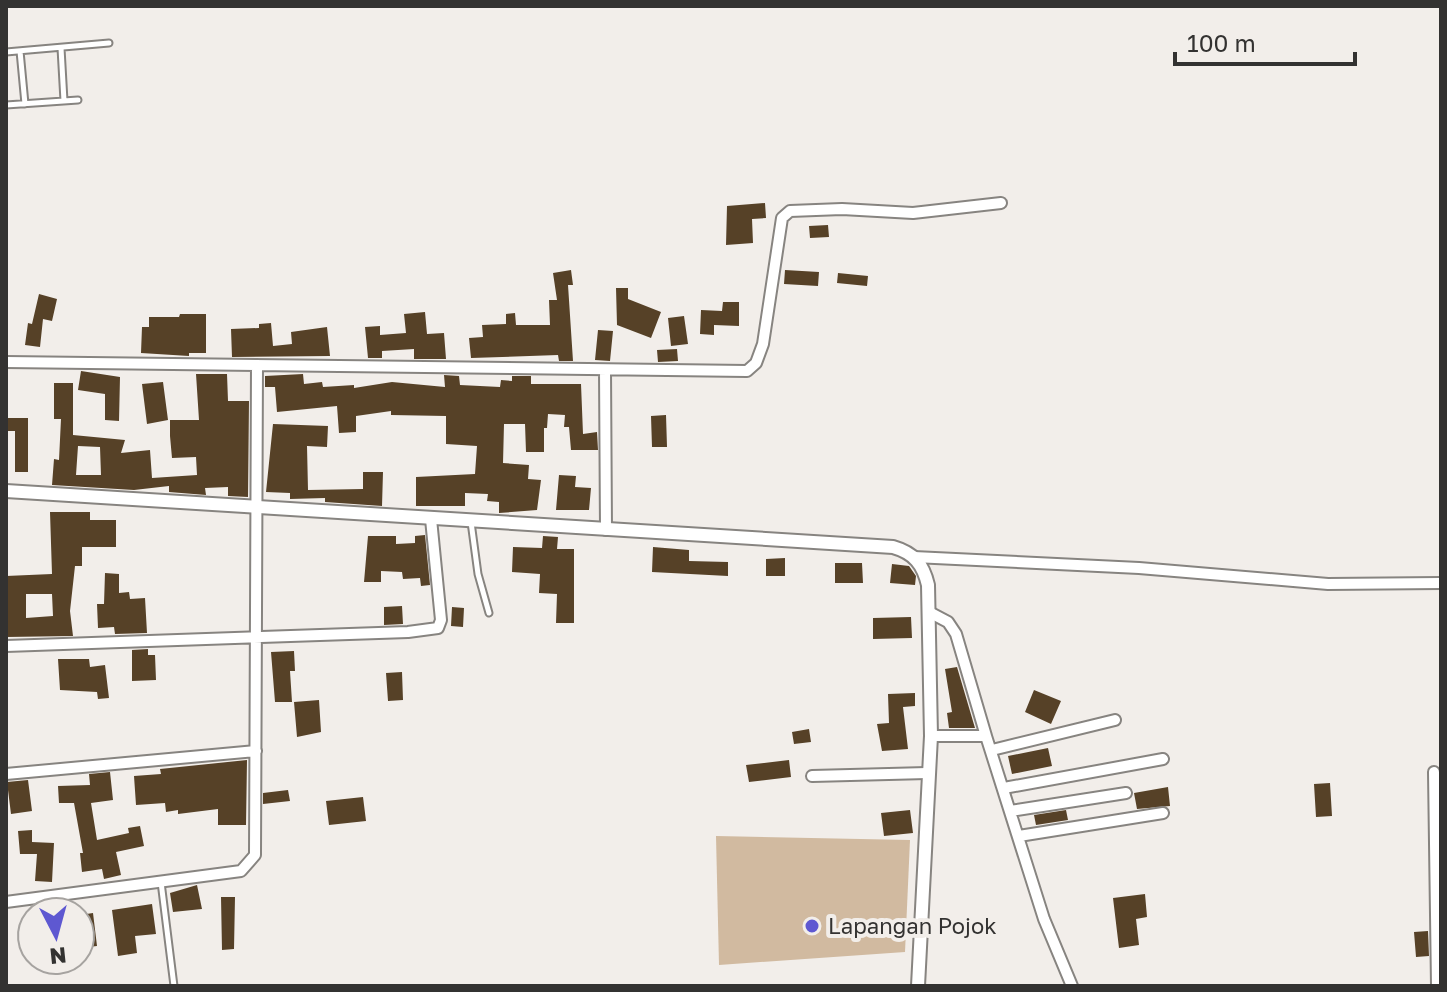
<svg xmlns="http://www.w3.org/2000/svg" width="1447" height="992" viewBox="0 0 1447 992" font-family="'Golos Text',sans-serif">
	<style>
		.grass { fill: #d1baa0 }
		.building { fill: #564127; fill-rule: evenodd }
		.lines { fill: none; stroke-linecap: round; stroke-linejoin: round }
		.service-casing { stroke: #878480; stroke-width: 9 }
		.minor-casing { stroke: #878480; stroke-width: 14 }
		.tertiary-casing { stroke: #878480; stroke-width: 16 }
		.service { stroke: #fff; stroke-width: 5 }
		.minor { stroke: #fff; stroke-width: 10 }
		.tertiary { stroke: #fff; stroke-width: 12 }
		.poi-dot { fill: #5e58d1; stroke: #f2eeea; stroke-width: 3 }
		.labels { text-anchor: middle; stroke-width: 8; stroke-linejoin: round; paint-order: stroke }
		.poi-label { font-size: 22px; fill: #333231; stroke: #f2eeea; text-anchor: start }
	</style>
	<rect width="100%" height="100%" fill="#f2eeea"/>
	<path class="grass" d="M716,836L910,840L905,952L719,965Z"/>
	<path class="building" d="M765,203L766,218L752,219L753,243L726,245L727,206Z
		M828,225L829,237L810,238L809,226Z
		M571,270L573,285H568L573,361H559L558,355L471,358L469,338L483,337L482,325L506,324V314L515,313L516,325H550L549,300H557L553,273Z
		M785,270L819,272L818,286L784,284Z
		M838,273L868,276L867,286L837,283Z
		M616,288H628V299L661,312L651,338L617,325Z
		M39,294L57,299L52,321L43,319L40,347L25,345L28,323L32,324Z
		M723,302H739V326L714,325V335L700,334L701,310L722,311Z
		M425,312L427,334L444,333L446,359H414V349L382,351V358H368L365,327L380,326V335L406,333L404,314Z
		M180,314H206V353H189V356L141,353L142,327H149V317H179Z
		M684,316L688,344L671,346L668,318Z
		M271,323L273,346L292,344L291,332L327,327L330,356L232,357L231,329L259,328V324Z
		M598,330L613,331L610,361L595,360Z
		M677,349L678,361L658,362L657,350Z
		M81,371L120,377L119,421L105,420V394L78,390Z
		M196,374H227L228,401H249L248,497L228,496V487L205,488L206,495L169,492V486L134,490L52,485L54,459L59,460L61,419H54V383H73V435L125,440L121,453L150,450L152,478L197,475L196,457L172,458L170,436V420H199ZM78,446L100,447L101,475H76Z
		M303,374L304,384L322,382L323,387L354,385V388L392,382L445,387L444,375L459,376L460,385L500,387L501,380L512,381V376H531V384H581L583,434L597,432L598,450H571L569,427H564L565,415L548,414L547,428H544V452H526L525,424H504L503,463L529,465L528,479L541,480L537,510L499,513V502L487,501L488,494L465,493V506H416V477L475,474L477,446L446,444V416L391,415V411L356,416V432L339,433L337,406L277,412L275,387H265V376Z
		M163,382L168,420L147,424L142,384Z
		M666,415L667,447H652L651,416Z
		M8,418H28V472H15V431H8Z
		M273,424L328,426L327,447L307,446L308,490L363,489V472H383L382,506L325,502V498L290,499V493L266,492Z
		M559,475L576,476L575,487L591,488L589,510H556Z
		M50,512H90V520H116V547H82V566H75L70,611L73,636L6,637V576L52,574ZM26,594H52L53,616L26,618Z
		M425,535L430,585L421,586L420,578L403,579L402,572L381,571V582H364L368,536H396V544L415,543V536Z
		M543,536L558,537L557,549H574V623H556L557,594L539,593L540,574L512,572L513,547L542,548Z
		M653,547L689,550V561L728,562V576L652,572Z
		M785,558V576H766V559Z
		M835,563H862L863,583H835Z
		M892,564L909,566L916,576L915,585L890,583Z
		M105,573L119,574V593L129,592L130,599L145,598L147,633L115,634L114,627L98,628L97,604H104Z
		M402,606L403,624L384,625V607Z
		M452,607L464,608L463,627L451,626Z
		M911,617L912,638L873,639V618Z
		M148,649V655H155L156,680L132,681V650Z
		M294,651L295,671H290L292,702H275L271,652Z
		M58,659H89L90,667L105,665L109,698L98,699L97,692L60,690Z
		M957,667L975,728H949L947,713L952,712L945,669Z
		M402,672L403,700L388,701L386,673Z
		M1034,690L1061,701L1051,724L1025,712Z
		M915,693V706L903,707L908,749L882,751L877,724L889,723L888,694Z
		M319,700L321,732L297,737L294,702Z
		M809,729L811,742L794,744L792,732Z
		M1048,748L1052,766L1012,774L1008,756Z
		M247,760L246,825H218V809L178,814V810L166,812L165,803L136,805L134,776L161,774L160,769Z
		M789,760L791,777L749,782L746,765Z
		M110,772L113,800L91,803L97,840L129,833L128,828L140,826L144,846L116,852L121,875L104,879L102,869L82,872L80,853H83L74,803H59L58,786L90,785L89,774Z
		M28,780L32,811L11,814L7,782Z
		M1330,783L1332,816L1316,817L1314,784Z
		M1168,787L1170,806L1137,809L1134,793Z
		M288,790L290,801L263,804V793Z
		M363,797L366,821L329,825L326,801Z
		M910,810L913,833L884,836L881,813Z
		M1066,810L1068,820L1036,825L1034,815Z
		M32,830V842L54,843L52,882L35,881L37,854H20L18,831Z
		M197,885L202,909L173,912L170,893Z
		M1145,894L1147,917L1136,919L1139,945L1119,948L1113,898Z
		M221,897H235L234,949L222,950Z
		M152,904L156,934L135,936L137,953L118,956L112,910Z
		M93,913L97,946L80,948V915Z
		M1428,931L1429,956L1416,957L1414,932Z"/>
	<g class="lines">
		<defs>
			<path id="service" d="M61,48L64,101
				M20,51L25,104
				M6,52L109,43
				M6,105L78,100
				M471,522L478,574L489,613
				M161,882L174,986"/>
			<path id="minor" d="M6,362L747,371L756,363L763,344L782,218L790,211L842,209L913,213L1001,203
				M605,370L606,530
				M914,557L1139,568L1328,584L1441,583
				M929,612L948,622L956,634L986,736
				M6,646L408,632L438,628L441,620L431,519
				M931,736H986L1044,919L1072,986
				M992,750L1115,720
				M1434,772L1437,986
				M6,774L256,751
				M812,776L927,773
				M1004,788L1163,759
				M1010,811L1126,793
				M1019,836L1163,813
				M6,902L241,871L255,855L257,365"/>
			<path id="tertiary" d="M6,491L893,547C914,553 923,564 928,585L931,736L918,986"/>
		</defs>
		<use href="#service" class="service-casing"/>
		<use href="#minor" class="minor-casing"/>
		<use href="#tertiary" class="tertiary-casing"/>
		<use href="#service" class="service"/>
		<use href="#minor" class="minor"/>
		<use href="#tertiary" class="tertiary"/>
	</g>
	<circle class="poi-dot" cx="812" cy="926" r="8"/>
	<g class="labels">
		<g class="poi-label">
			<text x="828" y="934">Lapangan Pojok</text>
		</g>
	</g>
	<rect width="1447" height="992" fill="none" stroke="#333231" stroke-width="16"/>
	<g transform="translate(56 936) rotate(174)"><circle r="38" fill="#f2eeea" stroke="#a6a3a0" stroke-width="2"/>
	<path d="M0-6L14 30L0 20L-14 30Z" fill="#5e58d1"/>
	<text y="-12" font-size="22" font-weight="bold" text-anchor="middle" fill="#333231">N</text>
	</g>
	<path d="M1175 52v12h180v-12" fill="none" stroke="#333231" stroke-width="4"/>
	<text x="1187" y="52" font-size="24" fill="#333231" stroke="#f2eeea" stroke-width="6" paint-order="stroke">100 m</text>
</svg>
